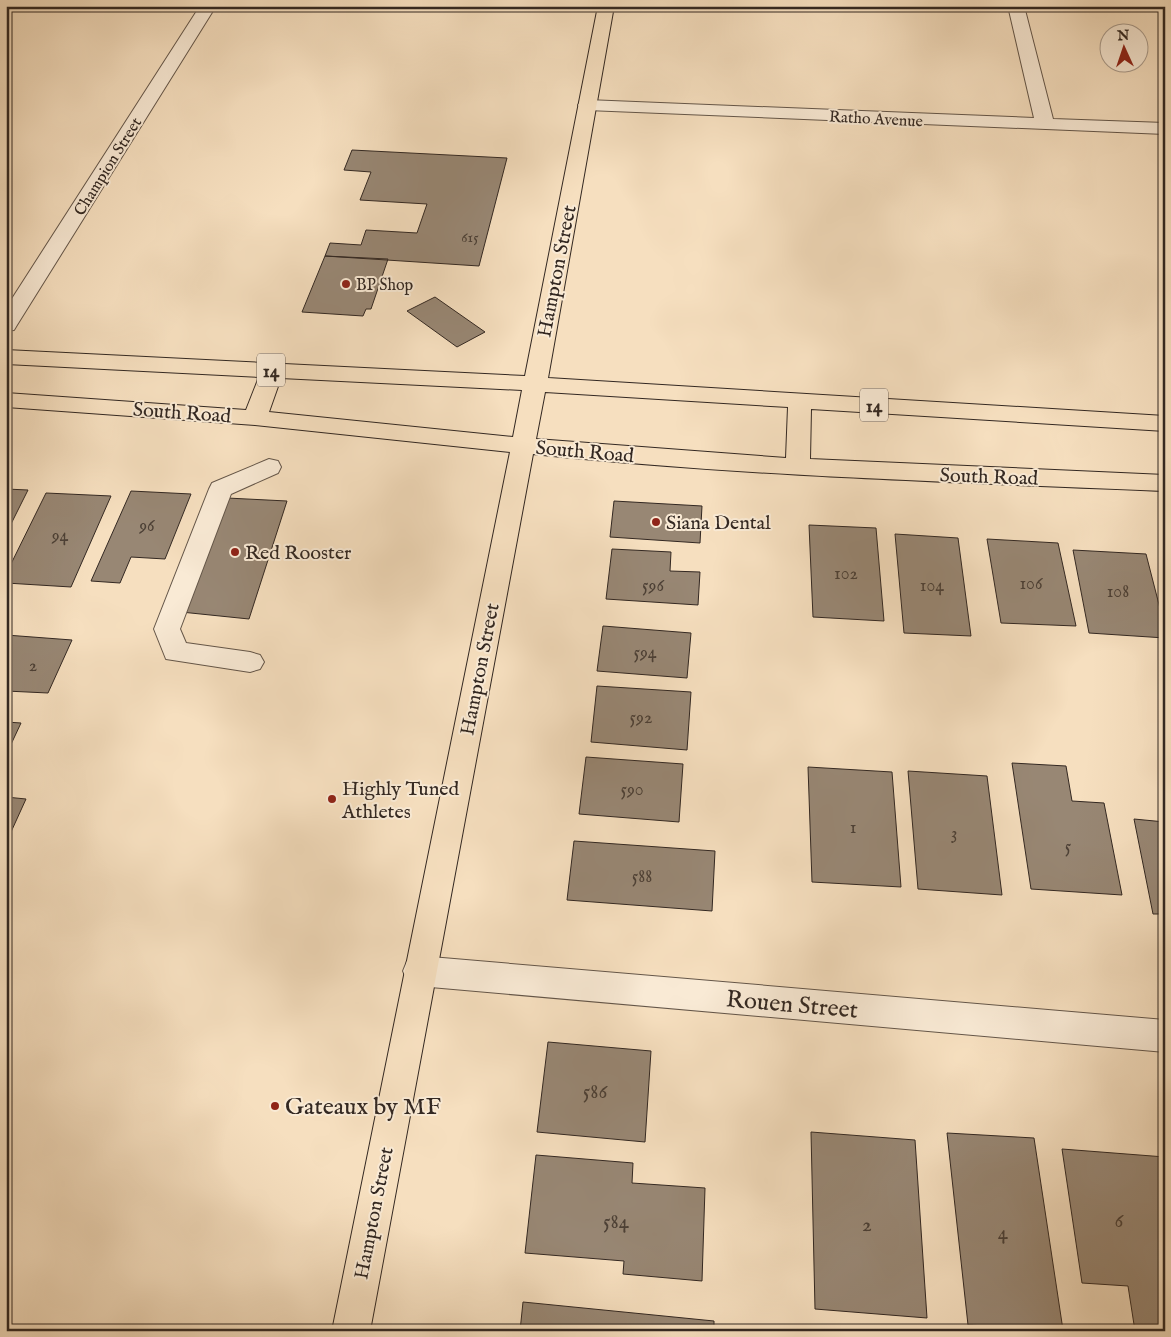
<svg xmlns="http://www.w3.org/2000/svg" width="1171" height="1337" viewBox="0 0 1171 1337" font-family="'IM FELL English',serif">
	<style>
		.building { fill: #988774; stroke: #332822 }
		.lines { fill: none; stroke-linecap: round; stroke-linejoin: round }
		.minor-casing { stroke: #645649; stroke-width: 2 }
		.major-casing { stroke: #332822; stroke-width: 2 }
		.minor { fill: #f9ead5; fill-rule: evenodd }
		.major { fill: #f6dfbf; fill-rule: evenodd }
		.poi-dot { fill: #8f2418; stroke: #f9ead5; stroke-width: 2 }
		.labels { text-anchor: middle; stroke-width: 4; stroke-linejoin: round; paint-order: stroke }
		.far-number-label { font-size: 15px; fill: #4c4036 }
		.far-street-label { font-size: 16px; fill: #332822; stroke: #f9ead5 }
		.far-poi-label { font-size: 16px; fill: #332822; stroke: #f9ead5; text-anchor: start }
		.number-label { font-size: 18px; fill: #4c4036 }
		.shield { fill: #f9ead5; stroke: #6e6258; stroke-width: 1 }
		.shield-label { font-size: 19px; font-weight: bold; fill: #332822 }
		.street-label { font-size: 20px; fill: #332822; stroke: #f9ead5 }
		.poi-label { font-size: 20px; fill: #332822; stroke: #f9ead5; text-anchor: start }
		.near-number-label { font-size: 21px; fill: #4c4036 }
		.near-street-label { font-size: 24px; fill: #332822; stroke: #f9ead5 }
		.near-poi-label { font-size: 24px; fill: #332822; stroke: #f9ead5; text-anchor: start }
	</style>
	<rect width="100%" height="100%" fill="#f6dfbf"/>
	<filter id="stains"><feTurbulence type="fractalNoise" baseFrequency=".004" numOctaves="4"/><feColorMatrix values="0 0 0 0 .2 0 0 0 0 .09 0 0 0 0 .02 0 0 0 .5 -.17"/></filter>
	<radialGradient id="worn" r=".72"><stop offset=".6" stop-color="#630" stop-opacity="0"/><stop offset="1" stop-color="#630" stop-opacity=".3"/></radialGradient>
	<path class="building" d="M352,150L507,158L479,266L325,256L330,243L361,245L366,230L417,233L427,204L360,200L371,172L344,170Z
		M325,256L388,259L371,309H366L363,316L302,312Z
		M435,297L485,332L457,347L407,311Z
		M6,489L28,490L8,530H6Z
		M131,491L191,494L165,559L131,557L120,583L91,581Z
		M46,493L111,496L71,587L6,583V574Z
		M227,498L287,501L249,619L181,612Z
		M614,501L702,506L700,543L610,537Z
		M809,525L876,528L884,621L813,617Z
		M895,534L958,538L971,636L904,633Z
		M987,539L1058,543L1076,626L1001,623Z
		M612,549L671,552L670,571L700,572L698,605L606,599Z
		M1073,550L1146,554L1165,628V638L1089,633Z
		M603,626L691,633L687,678L597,671Z
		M6,635L72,640L48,693L6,691Z
		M597,686L691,692L687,750L591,742Z
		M6,722L21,723L6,755Z
		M586,757L683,764L679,822L579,814Z
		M1012,763L1066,766L1072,801L1104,803L1122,895L1031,889Z
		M808,767L892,772L901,887L812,882Z
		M908,771L987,776L1002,895L918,889Z
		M6,797L26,799L6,843Z
		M1134,819L1165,822V914H1153Z
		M574,841L715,851L712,911L567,900Z
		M548,1042L651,1051L645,1142L537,1132Z
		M811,1132L915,1140L927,1318L815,1309Z
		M947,1133L1034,1138L1063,1330L968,1325Z
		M1062,1149L1165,1157V1331H1135L1128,1286L1082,1283Z
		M536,1155L633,1163L632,1183L705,1188L702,1281L623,1274L624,1261L525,1253Z
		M523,1302L714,1321V1331H520Z"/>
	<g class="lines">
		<defs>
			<path id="minor" d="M200,6H216L17,325L14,330L6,331V308Z
				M1008,6H1024L1053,119L1165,123V134L587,110L581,109L578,105L581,101L587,100L1034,118Z
				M269,459L278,461L281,467L278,473L231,494L180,629L186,643L250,652L260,655L264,662L260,669L250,672L166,659L154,629L209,489L212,483Z
				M419,956L1165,1020V1052L419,986L407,981L403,971L407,961Z"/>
			<path id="major" d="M598,6H614L548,378L1165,416V431L811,409L810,459L1165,475V491C954,482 743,476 533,454L370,1331H332L510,452L255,425L6,407V393L246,410L259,377L6,364V350L525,376ZM281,378L522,390L513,437L269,412ZM545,392L788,407L786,458L536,439Z"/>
		</defs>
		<use href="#minor" class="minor-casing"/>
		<use href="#major" class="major-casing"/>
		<use href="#minor" class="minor"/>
		<use href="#major" class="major"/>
	</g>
	<g class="poi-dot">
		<circle cx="346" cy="284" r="5"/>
		<circle cx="656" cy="522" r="5"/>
		<circle cx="235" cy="552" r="5"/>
		<circle cx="332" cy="799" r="5"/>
		<circle cx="275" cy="1106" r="5"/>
	</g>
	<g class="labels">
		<g class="far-number-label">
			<text x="470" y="242">615</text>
		</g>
		<g class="far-street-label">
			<text transform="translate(876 118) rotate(3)" y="6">Ratho Avenue</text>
			<text transform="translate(107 166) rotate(-58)" y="6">Champion Street</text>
		</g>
		<g class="far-poi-label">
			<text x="356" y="290">BP Shop</text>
		</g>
		<g class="number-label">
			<text x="147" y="531">96</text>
			<text x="60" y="541">94</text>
			<text x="846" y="579">102</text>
			<text x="1031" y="589">106</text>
			<text x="653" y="591">596</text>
			<text x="932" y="591">104</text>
			<text x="1118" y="597">108</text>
			<text x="645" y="658">594</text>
			<text x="33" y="671">2</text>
			<text x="641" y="723">592</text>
			<text x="632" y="795">590</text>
			<text x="853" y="833">1</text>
			<text x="954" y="839">3</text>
			<text x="1068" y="852">5</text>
			<text x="642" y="882">588</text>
		</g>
		<g class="shield">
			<rect x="257" y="353.5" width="28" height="33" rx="4"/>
			<rect x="860" y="388.5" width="28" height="33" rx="4"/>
		</g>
		<g class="shield-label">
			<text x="271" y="377">14</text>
			<text x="874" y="412">14</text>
		</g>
		<g class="street-label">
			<text transform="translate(556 271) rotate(-79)" y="7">Hampton Street</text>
			<text transform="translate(182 412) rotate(4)" y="7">South Road</text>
			<text transform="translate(585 451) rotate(5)" y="7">South Road</text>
			<text transform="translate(989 476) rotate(2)" y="7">South Road</text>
			<text transform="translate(479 669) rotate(-79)" y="7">Hampton Street</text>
			<text transform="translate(373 1213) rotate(-79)" y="7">Hampton Street</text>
		</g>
		<g class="poi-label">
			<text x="666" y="529">Siana Dental</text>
			<text x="245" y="559">Red Rooster</text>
			<text x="342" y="795">Highly Tuned<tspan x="342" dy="23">Athletes</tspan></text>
		</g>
		<g class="near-number-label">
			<text x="595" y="1098">586</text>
			<text x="1119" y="1227">6</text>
			<text x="616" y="1228">584</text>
			<text x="867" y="1231">2</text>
			<text x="1003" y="1239">4</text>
		</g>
		<g class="near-street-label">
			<text transform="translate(792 1004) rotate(5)" y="8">Rouen Street</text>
		</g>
		<g class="near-poi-label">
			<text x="285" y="1114">Gateaux by MF</text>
		</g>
	</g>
	<rect width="1171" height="1337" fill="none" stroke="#f6dfbf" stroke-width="25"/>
	<rect x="8" y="8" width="1156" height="1322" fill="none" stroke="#332822" stroke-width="2.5"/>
	<rect x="12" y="12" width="1146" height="1312" fill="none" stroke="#332822"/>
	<g transform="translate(1124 48) rotate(357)"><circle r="24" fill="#f9ead5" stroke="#aa9c8d"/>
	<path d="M0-4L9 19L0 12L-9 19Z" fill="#8f2418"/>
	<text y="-8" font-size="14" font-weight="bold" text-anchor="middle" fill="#332822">N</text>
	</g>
	<rect width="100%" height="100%" filter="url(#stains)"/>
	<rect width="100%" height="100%" fill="url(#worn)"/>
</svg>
